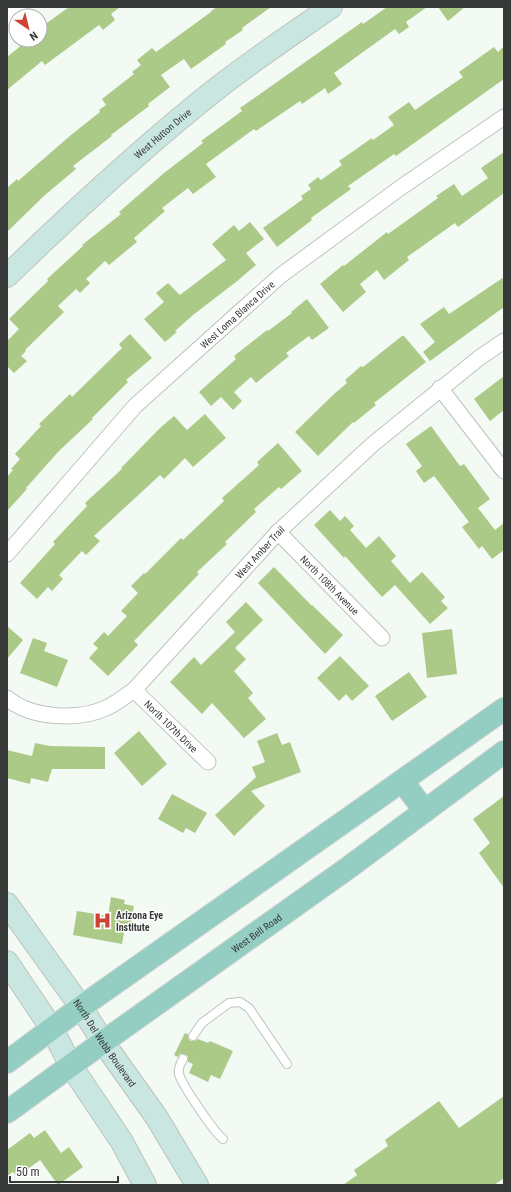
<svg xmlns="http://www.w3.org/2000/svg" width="511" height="1192" viewBox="0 0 511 1192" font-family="'Roboto Condensed',sans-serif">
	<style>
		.building { fill: #abca87 }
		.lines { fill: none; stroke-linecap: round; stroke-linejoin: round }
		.lane-casing { stroke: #bdc3be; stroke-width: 10 }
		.street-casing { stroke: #bdc3be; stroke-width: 17 }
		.secondary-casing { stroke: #bdc3be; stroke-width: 24 }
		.primary-casing { stroke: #d3d4d3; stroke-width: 24 }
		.lane { stroke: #fff; stroke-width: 8 }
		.street { stroke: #fff; stroke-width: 15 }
		.secondary { stroke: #c9e6e0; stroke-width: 22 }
		.primary { stroke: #94cdc1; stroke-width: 22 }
		.labels { text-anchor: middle; stroke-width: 3; stroke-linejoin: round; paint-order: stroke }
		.street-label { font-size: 10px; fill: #373a38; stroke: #fff }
		.poi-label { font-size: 10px; font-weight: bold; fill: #373a38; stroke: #fff; text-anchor: start }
	</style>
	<rect width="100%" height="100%" fill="#f3faf4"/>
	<path class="building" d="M69,7H120L111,14L115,20L103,30L99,25L45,65L42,61L7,90V57L28,40H40V28Z
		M217,7H271L242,28L243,30L225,42L226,44L191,69L184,59L161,75L170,87L148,104L149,106L111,135L112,136L73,166L76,169L45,195L7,232V188L17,179L18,181L71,135L100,112L99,110L106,105L102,99L134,74L132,72L141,65L137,60L152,48L156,52L211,12V11Z
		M387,7H427L406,22L409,27L399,34L395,29L334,73L342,84L328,94L325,88L302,104L300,101L256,131L254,129L206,164L216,177L193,194L188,188L162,208L165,211L134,238L137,242L109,265L105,261L86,279L90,283L80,293L76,289L58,306L64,312L25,350L26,351L21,356L27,361L14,373L7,366V341L19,329L9,319L48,281L47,279L83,246L82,245L121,214L119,212L164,173L203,143L201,141L242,111L240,108L362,22L363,24Z
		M438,7H465L448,21Z
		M504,46V79L396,156L394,154L348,186L351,189L311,218L312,220L277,247L263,228L303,199L301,196L311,189L308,185L318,177L321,180L342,165L339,161L372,138L373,140L394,125L388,117L409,102L415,110L463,77L459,72L494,47L498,52Z
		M504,152V193L458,227L455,223L407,257L409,260L384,280L377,270L360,284L366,292L343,312L320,284L343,265L344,266L387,232L388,234L438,198L436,196L454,184L462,196L488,178L481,168Z
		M250,222L264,239L246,253L256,265L236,282L193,315L175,331L177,332L165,342L144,319L164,302L156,293L168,283L180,295L226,260L212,244L234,225L239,231Z
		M504,277V307L430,361L423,352L435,342L420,324L444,307L449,314Z
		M307,299L329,328L312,340L309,336L286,353L289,356L256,383L251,377L234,392L242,401L233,410L221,397L211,406L199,392L236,359L234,356L267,330L268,331L292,313L291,312Z
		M130,334L152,358L126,380L128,382L92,418L93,419L58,452L26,488L27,489L7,511V477L13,470L11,469L20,459L15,454L41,426L39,424L70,394L72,397L122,348L119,344Z
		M402,336H404L426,362L374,403L376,405L354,423L353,422L318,456L295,432L334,394L347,383L345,380L361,366L363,367Z
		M504,376V410L490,421L474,399Z
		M205,414L226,438L193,467L185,458L164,479L160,475L94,536L100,541L86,555L82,551L59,575L63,579L52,591L48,587L37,599L20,583L55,544L53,542L87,506L85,503L122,469L121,468L159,429L174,416L187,430Z
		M431,426L460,466L464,464L490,499L478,508L495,530L504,523V550L492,559L482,546L479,549L462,527L469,522L434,476L424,483L416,471L422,466L406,444Z
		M278,443L302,471L281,489L279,487L254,509L256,512L225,542L227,544L197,572L199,574L134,641L138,645L108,676L89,658L98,648L93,644L104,632L108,636L127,616L121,611L138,593L131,586L144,573L145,574L181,538L183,540L224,501L222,498L259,465L257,462Z
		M330,510L340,521L345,516L354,526L350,530L366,548L379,536L396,556L391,561L410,583L422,572L445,597L441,601L448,608L430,624L395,585L382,597L345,556L344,558L314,525Z
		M274,567L311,605H312L343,635L325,654L258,583Z
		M246,602L263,620L235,648L246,659L234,671L253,693L248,698L266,719L244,738L212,703L202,714L170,682L194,657L201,665L235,632L226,622Z
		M7,626L23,640L7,659Z
		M452,629L457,674L427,678L422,633Z
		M33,638L47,643L44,651L68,660L57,687L20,673Z
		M340,656L369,686L352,701L346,694L339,701L317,678Z
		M409,672L427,697L392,721L375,696Z
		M139,731L167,764L142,786L114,753Z
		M277,733L282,745L290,742L301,772L251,791L265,806L234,836L215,815L256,777L252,767L265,762L257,741Z
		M35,743L50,746L105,747V769H52L48,782L31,778L30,784L7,778V750L32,756Z
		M172,794L207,813L195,833L186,828L183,833L158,819Z
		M504,796V888L479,853L490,843L473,819Z
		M111,897L125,900L124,904L134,906L130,928L125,927L122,944L73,935L77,911L108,916Z
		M185,1033L188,1034V1038L190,1041H195L198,1039L208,1043L210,1041L233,1051L220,1079L211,1075L208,1082L189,1073L193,1064L188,1062V1056L183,1054H180L178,1057L174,1055Z
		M504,1096V1178L494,1185H343L357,1175L354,1170L388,1146L385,1140L439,1101L459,1128Z
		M45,1130L61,1153L69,1147L83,1167L58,1185L40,1160L17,1177L13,1172L7,1176V1150L30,1133L34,1138Z"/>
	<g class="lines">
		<defs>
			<path id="lane" d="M193,1036L202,1023L229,1003L240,1002L249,1008L287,1064
				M183,1059C180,1064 178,1069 179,1074C182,1085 214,1132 223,1139"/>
			<g id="street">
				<path d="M7,18L20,7"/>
				<path d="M440,388L504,471"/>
				<path id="s1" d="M278,532L382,638"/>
				<path id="s2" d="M7,554L135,406L280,276L400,188L504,117"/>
				<path id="s3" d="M134,690L208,762"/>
				<path id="s4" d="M7,698C31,719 80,721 108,707C117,703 125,696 134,690L278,532L373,444L479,358L504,341"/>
			</g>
			<g id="secondary">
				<path id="s5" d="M7,276C75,210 145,145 220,86C256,58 294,33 331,7"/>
				<path id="s6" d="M7,904L81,1007L103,1042L157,1118L197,1185"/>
				<path d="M7,962L52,1029L71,1066L122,1142L145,1185"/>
			</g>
			<g id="primary">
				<path d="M402,781L425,811"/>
				<path d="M7,1062L81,1007L504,709"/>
				<path id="s7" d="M7,1112L103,1042L348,868L504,752"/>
			</g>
		</defs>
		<use href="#lane" class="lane-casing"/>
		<use href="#street" class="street-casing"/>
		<use href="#secondary" class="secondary-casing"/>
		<use href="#primary" class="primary-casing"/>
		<use href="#lane" class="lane"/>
		<use href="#street" class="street"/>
		<use href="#secondary" class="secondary"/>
		<use href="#primary" class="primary"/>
	</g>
	<defs>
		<symbol id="hospital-bare" viewBox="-9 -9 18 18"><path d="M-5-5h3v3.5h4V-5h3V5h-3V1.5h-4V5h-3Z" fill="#d04330" stroke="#fff" stroke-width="2.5" paint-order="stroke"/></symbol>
	</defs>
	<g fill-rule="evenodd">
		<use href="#hospital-bare" x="90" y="908" width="25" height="25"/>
	</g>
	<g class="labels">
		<g class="street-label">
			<text dy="4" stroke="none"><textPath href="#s5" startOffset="211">West Hutton Drive</textPath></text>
			<text dy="4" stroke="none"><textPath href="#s2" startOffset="333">West Loma Blanca Drive</textPath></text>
			<text dy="4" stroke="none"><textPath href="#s4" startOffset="324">West Amber Trail</textPath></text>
			<text dy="4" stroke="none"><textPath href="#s1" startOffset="74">North 108th Avenue</textPath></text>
			<text dy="4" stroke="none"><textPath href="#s3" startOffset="52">North 107th Drive</textPath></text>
			<text dy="4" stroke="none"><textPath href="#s7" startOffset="307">West Bell Road</textPath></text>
			<text dy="4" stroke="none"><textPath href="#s6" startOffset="170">North Del Webb Boulevard</textPath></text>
		</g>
		<g class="poi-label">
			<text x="116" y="919">Arizona Eye<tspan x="116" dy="12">Institute</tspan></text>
		</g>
	</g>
	<rect width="511" height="1192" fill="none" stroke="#373a38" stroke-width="16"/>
	<g transform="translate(28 28) rotate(145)"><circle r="19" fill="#ffffff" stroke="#afb0af"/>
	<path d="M0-3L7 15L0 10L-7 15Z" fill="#d04330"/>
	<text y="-6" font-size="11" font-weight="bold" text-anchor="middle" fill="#373a38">N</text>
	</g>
	<path d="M10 1176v6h108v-6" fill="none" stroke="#373a38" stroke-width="2"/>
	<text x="16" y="1176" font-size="12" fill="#373a38" stroke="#ffffff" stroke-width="3" paint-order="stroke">50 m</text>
</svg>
